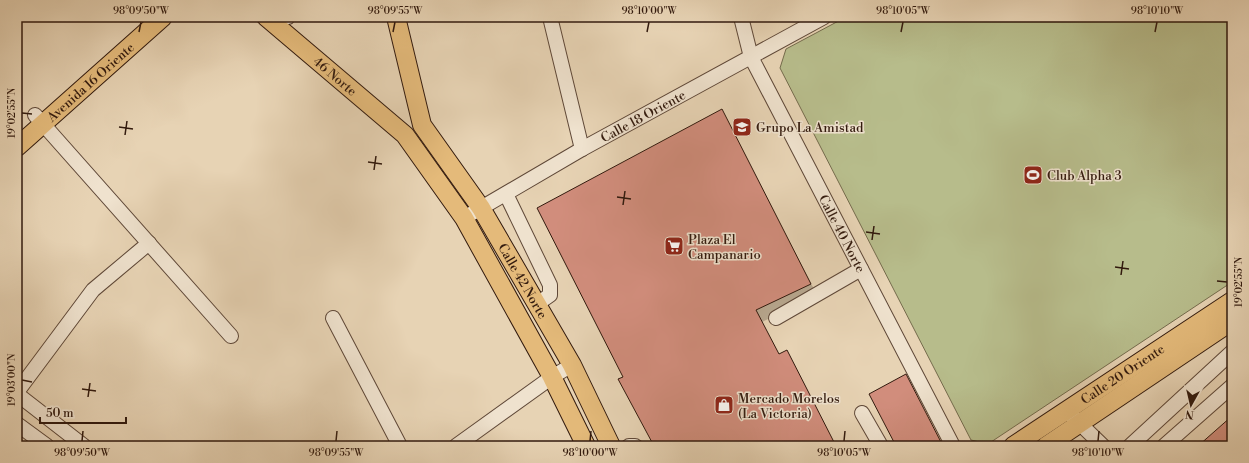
<svg xmlns="http://www.w3.org/2000/svg" width="1249" height="463" viewBox="0 0 1249 463" font-family="'Libre Bodoni',serif">
	<style>
		.green { fill: #b7bc8b; stroke: #746b4c }
		.shadow { fill: #0003 }
		.building { fill: #d18d7c; stroke: #321a0e }
		.lines { fill: none; stroke-linecap: round; stroke-linejoin: round }
		.minor-casing { stroke: #5f4838; stroke-width: 16 }
		.major-casing { stroke: #321a0e; stroke-width: 20 }
		.minor { stroke: #efe2ce; stroke-width: 14 }
		.major { stroke: #e4ba7a; stroke-width: 18 }
		.ticks { fill: none; stroke: #321a0e; stroke-width: 1.5 }
		.labels { text-anchor: middle; stroke-width: 3; stroke-linejoin: round; paint-order: stroke }
		.street-label { font-size: 13px; fill: #321a0e; stroke: #efe2ce }
		.poi-label { font-size: 13px; fill: #321a0e; stroke: #efe2ce; text-anchor: start }
		.neatline { fill: none; stroke: #321a0e; stroke-width: 1.5 }
		.ticks-label { font-size: 10px; text-anchor: middle; fill: #321a0e }
	</style>
	<rect width="100%" height="100%" fill="#e7d3b4"/>
	<filter id="stains"><feTurbulence type="fractalNoise" baseFrequency=".005" numOctaves="4"/><feColorMatrix values="0 0 0 0 .2 0 0 0 0 .09 0 0 0 0 .02 0 0 0 .5 -.17"/></filter>
	<radialGradient id="worn" r=".72"><stop offset=".6" stop-color="#630" stop-opacity="0"/><stop offset="1" stop-color="#630" stop-opacity=".3"/></radialGradient>
	<path class="green" d="M846,17H1232V282L988,444L971,440L780,68L786,49Z"/>
	<path class="shadow" d="M728,122L817,295L762,322L779,355L835,446H655L624,377Z"/>
	<path class="building" d="M722,109L811,284L756,310L779,354L787,350L836,446H654L618,379L623,377L537,208Z
		M906,374L943,446H896L869,394Z
		M1232,416V446H1198Z"/>
	<g class="lines">
		<defs>
			<g id="minor">
				<path d="M550,17L582,149"/>
				<path id="s1" d="M741,17L751,57L953,446"/>
				<path d="M271,21L288,17"/>
				<path d="M35,115L231,336"/>
				<path d="M506,194L550,285V295L537,304"/>
				<path id="s2" d="M464,218L582,149L824,17"/>
				<path d="M333,318L400,446"/>
				<path d="M776,318L861,269"/>
				<path d="M17,392L93,290L149,243"/>
				<path d="M17,394L84,446"/>
				<path d="M862,413L881,446"/>
				<path d="M1073,417L1103,446"/>
				<path d="M17,424L47,446"/>
				<path d="M456,446L552,377L572,365"/>
				<path d="M629,446H635"/>
				<path d="M1130,446L1232,352"/>
				<path d="M1164,446L1232,386"/>
			</g>
			<g id="major">
				<path id="s3" d="M266,17L405,135L464,218L552,377L586,446"/>
				<path id="s4" d="M396,17L422,125L481,208L572,365L611,446"/>
				<path id="s5" d="M17,147L163,17"/>
				<path id="s6" d="M1013,446L1232,301"/>
				<path d="M1046,446L1232,321"/>
			</g>
		</defs>
		<use href="#minor" class="minor-casing"/>
		<use href="#major" class="major-casing"/>
		<use href="#minor" class="minor"/>
		<use href="#major" class="major"/>
	</g>
	<path class="ticks" d="M139,32L141,22M393,32L395,22M647,32L649,22M901,32L903,22M1155,32L1157,22M22,113L32,114M119,127L133,129M125,135L127,121M368,162L382,164M374,170L376,156M617,197L631,199M623,205L625,191M866,232L880,234M872,240L874,226M1115,267L1129,269M1121,275L1123,261M1217,281L1227,282M22,380L32,382M82,389L96,391M88,397L90,383M82,441L83,431M336,441L337,431M590,441L591,431M844,441L845,431M1098,441L1099,431"/>
	<defs>
		<symbol id="school-square" viewBox="-11 -11 22 22"><rect x="-9" y="-9" width="18" height="18" rx="4" fill="#8f2418" stroke="#efe2ce"/><path d="M0-5L7-2L0 1L-7-2ZM-4 1L0 2.5L4 1V4Q0 6-4 4Z" fill="#fff"/></symbol>
		<symbol id="stadium-square" viewBox="-11 -11 22 22"><rect x="-9" y="-9" width="18" height="18" rx="4" fill="#8f2418" stroke="#efe2ce"/><path d="M0-5a6.5 5 0 1 0 0 10a6.5 5 0 1 0 0-10ZM-3.5-1.8h7v3.6h-7Z" fill="#fff"/></symbol>
		<symbol id="supermarket-square" viewBox="-11 -11 22 22"><rect x="-9" y="-9" width="18" height="18" rx="4" fill="#8f2418" stroke="#efe2ce"/><path d="M-6-5.5h2.5l.6 2H6L4.5 2H-2.5L-4.4-4H-6ZM-1.5 3.2a1.3 1.3 0 1 0 .1 0ZM3 3.2a1.3 1.3 0 1 0 .1 0Z" fill="#fff"/></symbol>
		<symbol id="shop-square" viewBox="-11 -11 22 22"><rect x="-9" y="-9" width="18" height="18" rx="4" fill="#8f2418" stroke="#efe2ce"/><path d="M-5-2.5h2.3a2.7 3.5 0 0 1 5.4 0H5L5.5 6h-11ZM-1.5-2.5h3a1.5 2.3 0 0 0-3 0Z" fill="#fff"/></symbol>
	</defs>
	<g fill-rule="evenodd">
		<use href="#school-square" x="731" y="116" width="22" height="22"/>
		<use href="#stadium-square" x="1022" y="164" width="22" height="22"/>
		<use href="#supermarket-square" x="663" y="235" width="22" height="22"/>
		<use href="#shop-square" x="713" y="394" width="22" height="22"/>
	</g>
	<g class="labels">
		<g class="street-label">
			<text dy="5" stroke="none"><textPath href="#s3" startOffset="91">46 Norte</textPath></text>
			<text dy="5" stroke="none"><textPath href="#s5" startOffset="98">Avenida 16 Oriente</textPath></text>
			<text dy="5" stroke="none"><textPath href="#s2" startOffset="206">Calle 18 Oriente</textPath></text>
			<text dy="5" stroke="none"><textPath href="#s1" startOffset="240">Calle 40 Norte</textPath></text>
			<text dy="5" stroke="none"><textPath href="#s4" startOffset="297">Calle 42 Norte</textPath></text>
			<text dy="5" stroke="none"><textPath href="#s6" startOffset="131">Calle 20 Oriente</textPath></text>
		</g>
		<g class="poi-label">
			<text x="756" y="132">Grupo La Amistad</text>
			<text x="1047" y="180">Club Alpha 3</text>
			<text x="688" y="244">Plaza El<tspan x="688" dy="15">Campanario</tspan></text>
			<text x="738" y="403">Mercado Morelos<tspan x="738" dy="15">(La Victoria)</tspan></text>
		</g>
	</g>
	<rect width="1249" height="463" fill="none" stroke="#e7d3b4" stroke-width="44"/>
	<g transform="translate(1191 405) rotate(188)" stroke="#efe2ce" stroke-width="3" paint-order="stroke">
	<path d="M0-3L7 15L0 10L-7 15Z" fill="#321a0e"/>
	<text y="-6" font-size="11" font-weight="bold" text-anchor="middle" fill="#321a0e">N</text>
	</g>
	<path d="M40 417v6h86v-6" fill="none" stroke="#321a0e" stroke-width="2"/>
	<text x="46" y="417" font-size="12" fill="#321a0e" stroke="#efe2ce" stroke-width="3" paint-order="stroke">50 m</text>
	<rect x="22" y="22" width="1205" height="419" class="neatline"/>
	<g class="ticks-label">
		<text x="141" y="14">98°09'50"W</text>
		<text x="395" y="14">98°09'55"W</text>
		<text x="649" y="14">98°10'00"W</text>
		<text x="903" y="14">98°10'05"W</text>
		<text x="1157" y="14">98°10'10"W</text>
		<text transform="translate(11 113) rotate(-90)" y="4">19°02'55"N</text>
		<text transform="translate(1238 282) rotate(-90)" y="4">19°02'55"N</text>
		<text transform="translate(11 380) rotate(-90)" y="4">19°03'00"N</text>
		<text x="82" y="456">98°09'50"W</text>
		<text x="336" y="456">98°09'55"W</text>
		<text x="590" y="456">98°10'00"W</text>
		<text x="844" y="456">98°10'05"W</text>
		<text x="1098" y="456">98°10'10"W</text>
	</g>
	<rect width="100%" height="100%" filter="url(#stains)"/>
	<rect width="100%" height="100%" fill="url(#worn)"/>
</svg>
